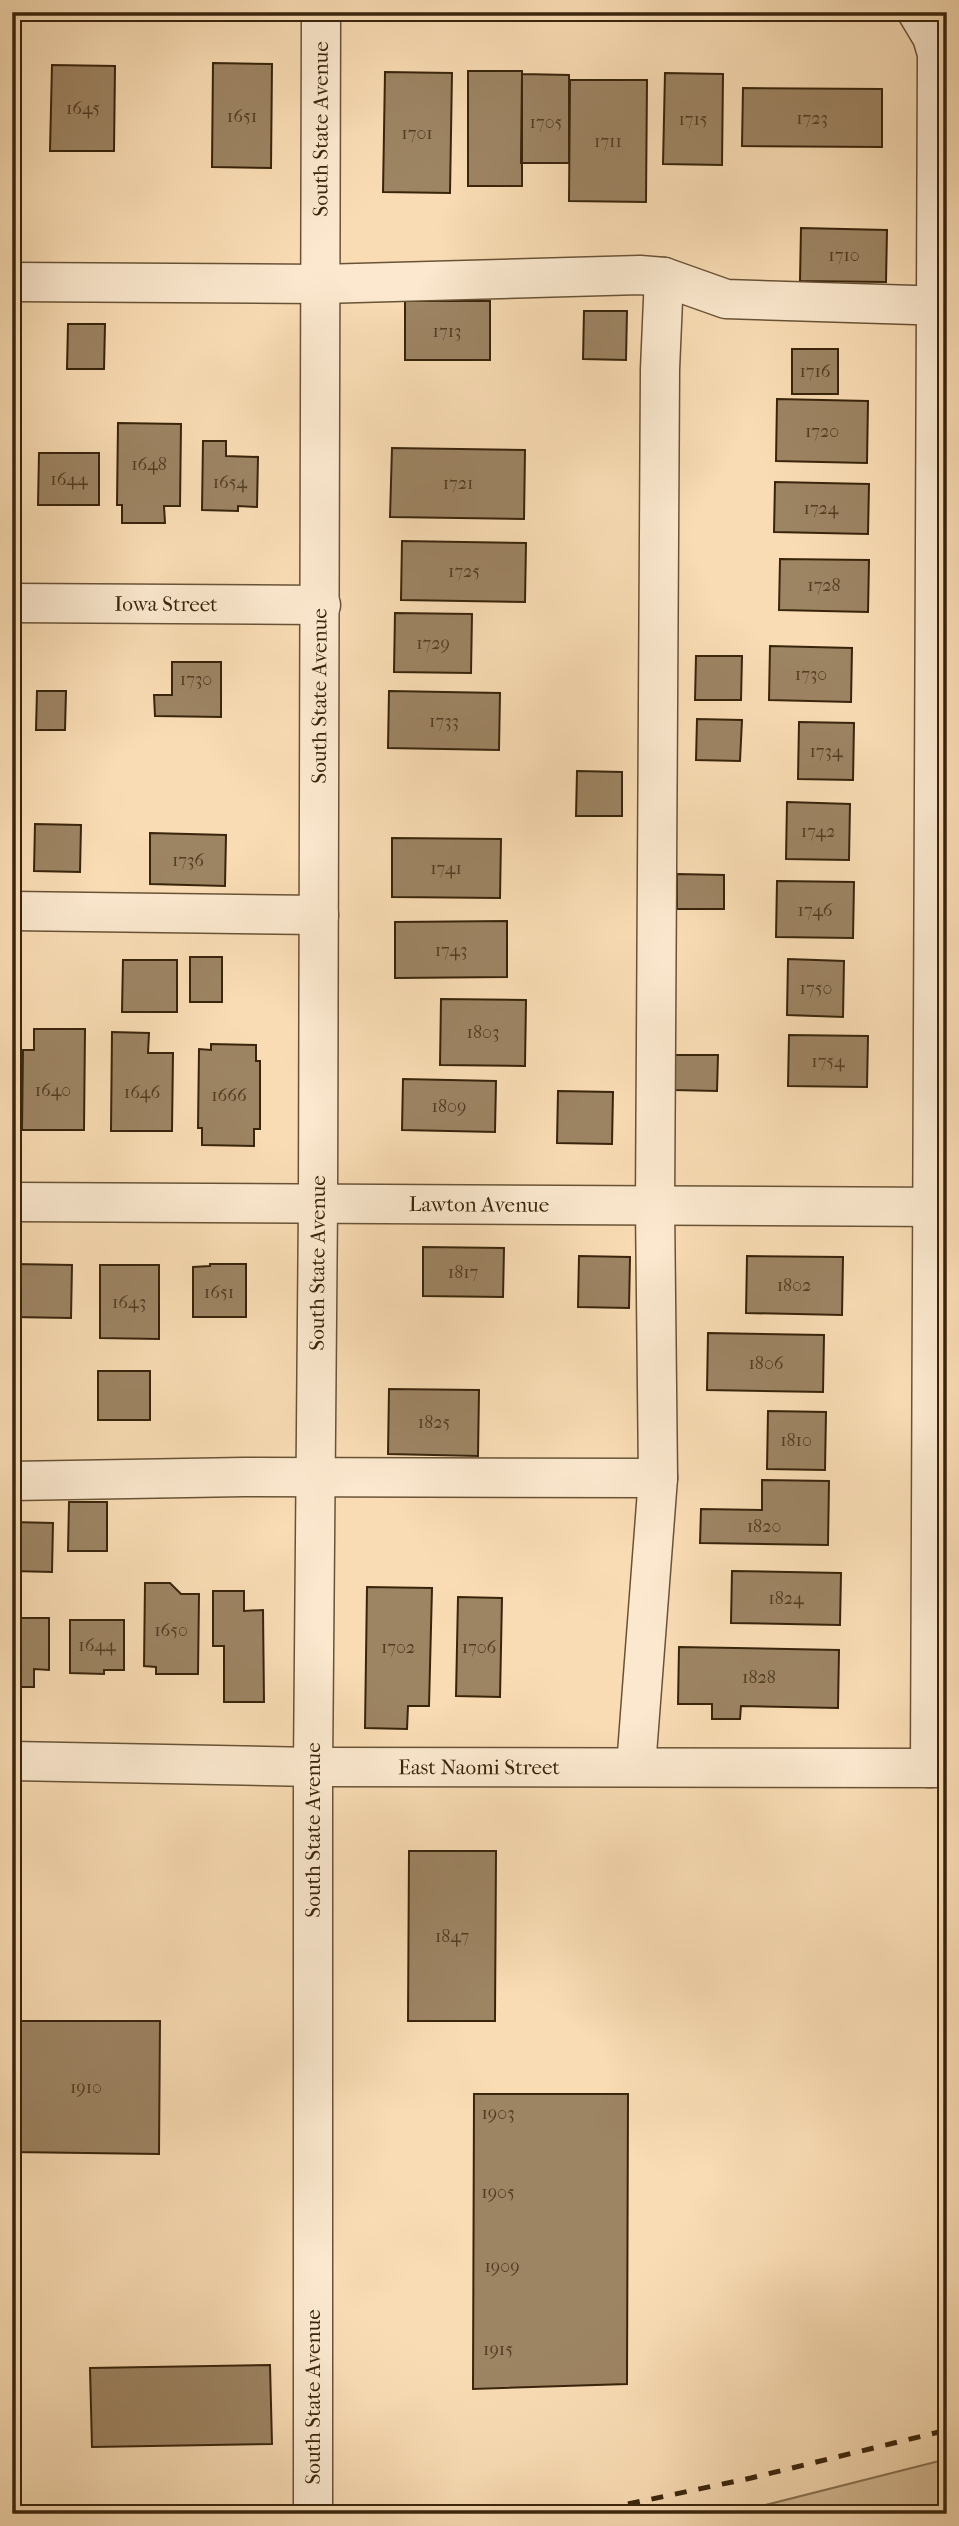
<svg xmlns="http://www.w3.org/2000/svg" width="959" height="2526" viewBox="0 0 959 2526" font-family="'IM FELL French Canon',serif">
	<style>
		.green { fill: #d8bd97; stroke: #887152; stroke-width: 2 }
		.building { fill: #9d8463; stroke: #39250c; stroke-width: 2 }
		.lines { fill: none; stroke-linecap: round; stroke-linejoin: round }
		.minor-casing { stroke: #695336; stroke-width: 41 }
		.minor { stroke: #fbe8ce; stroke-width: 38 }
		.rail { stroke: #39250c; stroke-width: 5; stroke-dasharray: 12 12; stroke-linecap: butt }
		.labels { text-anchor: middle; stroke-width: 7; stroke-linejoin: round; paint-order: stroke }
		.number-label { font-size: 18px; fill: #523d22 }
		.street-label { font-size: 21px; fill: #39250c; stroke: #fbe8ce }
	</style>
	<rect width="100%" height="100%" fill="#f9dcb4"/>
	<filter id="stains"><feTurbulence type="fractalNoise" baseFrequency=".00286" numOctaves="4"/><feColorMatrix values="0 0 0 0 .2 0 0 0 0 .09 0 0 0 0 .02 0 0 0 .5 -.17"/></filter>
	<radialGradient id="worn" r=".72"><stop offset=".6" stop-color="#630" stop-opacity="0"/><stop offset="1" stop-color="#630" stop-opacity=".3"/></radialGradient>
	<path class="green" d="M947,2459V2514H730Z"/>
	<path class="building" d="M213,63L272,64L271,168L212,167Z
		M52,65L115,66L114,151H50Z
		M468,71H522V186H468Z
		M385,72L452,73L450,193L383,192Z
		M665,73L723,74L722,165L663,164Z
		M522,74L569,75V163H521Z
		M570,80H647L646,202L569,201Z
		M12,81H17L16,131H12Z
		M743,88L882,89V147L742,146Z
		M801,228L887,230L886,282L800,281Z
		M405,301H490V360H405Z
		M584,311H627L626,360L583,359Z
		M68,324H105L104,369H67Z
		M792,349H838V394H792Z
		M777,399L868,401L867,463L776,461Z
		M118,423L181,424L180,506H164L165,523H122V505H117Z
		M203,441H226V456L258,457L257,507L238,506V511L202,510Z
		M392,448L525,450L524,519L390,517Z
		M12,453H17L16,503H12Z
		M39,453H99V505H38Z
		M775,482L869,484L868,534L774,532Z
		M402,541L526,543L525,602L401,600Z
		M780,559L869,560L868,612L779,610Z
		M395,613L472,614L471,673L394,672Z
		M770,646L852,648L851,702L769,700Z
		M696,656H742L741,700H695Z
		M172,662H221V717L155,716L154,695H172Z
		M37,691H66L65,730H36Z
		M389,691L500,693L499,750L388,748Z
		M697,719L742,720L740,761L696,760Z
		M799,722L854,723L853,780L798,779Z
		M577,771L622,772V816H576Z
		M787,802L850,804L849,860L786,859Z
		M35,824L81,825L80,872L34,871Z
		M150,833L226,835L225,886L150,884Z
		M392,838L501,839L500,898L392,897Z
		M677,874L724,875V909H677Z
		M777,881L854,882L853,938L776,937Z
		M507,921V977L395,978V922Z
		M190,957H222V1002H190Z
		M788,959L844,961L843,1017L787,1015Z
		M123,960H177V1012H122Z
		M441,999L526,1000L525,1066L440,1065Z
		M34,1029H85L84,1130H22L23,1050H34Z
		M112,1032L149,1033L148,1053H173L172,1131H111Z
		M789,1035L868,1036L867,1087L788,1086Z
		M211,1044L256,1045V1061H260V1129H254V1146L202,1145V1128H198L199,1049L211,1050Z
		M674,1055H718L717,1091L674,1090Z
		M403,1079L496,1081L495,1132L402,1130Z
		M558,1091L613,1092L612,1144L557,1143Z
		M423,1247L504,1248L503,1297L423,1296Z
		M579,1256L630,1257L629,1308L578,1307Z
		M747,1256L843,1257L842,1315L746,1313Z
		M14,1264L72,1265L71,1318L13,1317Z
		M210,1264H246V1317H193V1267L210,1266Z
		M100,1265H159V1339L100,1338Z
		M708,1333L824,1335L823,1392L707,1390Z
		M98,1371H150V1420H98Z
		M389,1389L479,1390L478,1456L388,1454Z
		M768,1411L826,1412L825,1470L767,1469Z
		M762,1480L829,1481L828,1545L700,1543L701,1509L762,1510Z
		M69,1502H107V1551H68Z
		M12,1522L53,1523L52,1572L12,1571Z
		M732,1571L841,1573L840,1625L731,1623Z
		M145,1583H170L181,1594H199L198,1674H156V1667L144,1666Z
		M367,1587L432,1588L429,1706H408L407,1729L365,1728Z
		M213,1591H244V1611L263,1610L264,1702H224V1646H213Z
		M458,1597L502,1598L500,1697L456,1696Z
		M12,1618H49V1670L34,1669V1687H12Z
		M70,1620H124V1670H104V1674L70,1673Z
		M679,1647L839,1650L838,1708L741,1706L740,1719H712V1704H678Z
		M409,1851H496L495,2021H408Z
		M12,2021H160L159,2154L12,2152Z
		M474,2094H628L627,2384L473,2389Z
		M270,2365L272,2444L92,2447L90,2368Z"/>
	<g class="lines">
		<defs>
			<g id="minor">
				<path d="M917,12L932,37L937,54L930,1768"/>
				<path d="M12,282L321,284L640,275L664,277L726,299L947,306"/>
				<path id="s1" d="M12,603L321,605"/>
				<path d="M12,911L319,915"/>
				<path id="s2" d="M12,1202L947,1207"/>
				<path d="M12,1481L244,1477L658,1478"/>
				<path id="s3" d="M12,1761L313,1767L947,1768"/>
				<path d="M636,1767L658,1478L655,1206L660,369L664,277"/>
				<path id="s4" d="M313,2514V1767L318,1204L321,12"/>
			</g>
		</defs>
		<use href="#minor" class="minor-casing"/>
		<use href="#minor" class="minor"/>
		<path class="rail" d="M581,2514L751,2478L947,2430"/>
	</g>
	<g class="labels">
		<g class="number-label">
			<text x="83" y="114">1645</text>
			<text x="242" y="122">1651</text>
			<text x="812" y="124">1723</text>
			<text x="693" y="125">1715</text>
			<text x="546" y="128">1705</text>
			<text x="417" y="139">1701</text>
			<text x="608" y="147">1711</text>
			<text x="844" y="261">1710</text>
			<text x="447" y="337">1713</text>
			<text x="815" y="377">1716</text>
			<text x="822" y="437">1720</text>
			<text x="149" y="470">1648</text>
			<text x="69" y="485">1644</text>
			<text x="230" y="488">1654</text>
			<text x="458" y="489">1721</text>
			<text x="821" y="514">1724</text>
			<text x="464" y="577">1725</text>
			<text x="824" y="591">1728</text>
			<text x="433" y="649">1729</text>
			<text x="811" y="680">1730</text>
			<text x="196" y="685">1730</text>
			<text x="444" y="727">1733</text>
			<text x="826" y="757">1734</text>
			<text x="818" y="837">1742</text>
			<text x="188" y="866">1736</text>
			<text x="446" y="874">1741</text>
			<text x="815" y="916">1746</text>
			<text x="451" y="956">1743</text>
			<text x="816" y="994">1750</text>
			<text x="483" y="1038">1803</text>
			<text x="828" y="1067">1754</text>
			<text x="53" y="1096">1640</text>
			<text x="142" y="1098">1646</text>
			<text x="229" y="1101">1666</text>
			<text x="449" y="1112">1809</text>
			<text x="463" y="1278">1817</text>
			<text x="794" y="1291">1802</text>
			<text x="219" y="1298">1651</text>
			<text x="129" y="1308">1643</text>
			<text x="766" y="1369">1806</text>
			<text x="434" y="1428">1825</text>
			<text x="796" y="1446">1810</text>
			<text x="764" y="1532">1820</text>
			<text x="786" y="1604">1824</text>
			<text x="171" y="1636">1650</text>
			<text x="97" y="1651">1644</text>
			<text x="398" y="1653">1702</text>
			<text x="479" y="1653">1706</text>
			<text x="759" y="1683">1828</text>
			<text x="452" y="1942">1847</text>
			<text x="86" y="2093">1910</text>
			<text x="498" y="2119">1903</text>
			<text x="498" y="2198">1905</text>
			<text x="502" y="2272">1909</text>
			<text x="498" y="2355">1915</text>
		</g>
		<g class="street-label">
			<text dy="7" stroke="none"><textPath href="#s4" startOffset="2385">South State Avenue</textPath></text>
			<text dy="7" stroke="none"><textPath href="#s1" startOffset="154">Iowa Street</textPath></text>
			<text dy="7" stroke="none"><textPath href="#s4" startOffset="1818">South State Avenue</textPath></text>
			<text dy="7" stroke="none"><textPath href="#s2" startOffset="467">Lawton Avenue</textPath></text>
			<text dy="7" stroke="none"><textPath href="#s4" startOffset="1251">South State Avenue</textPath></text>
			<text dy="7" stroke="none"><textPath href="#s3" startOffset="467">East Naomi Street</textPath></text>
			<text dy="7" stroke="none"><textPath href="#s4" startOffset="684">South State Avenue</textPath></text>
			<text transform="translate(313 2397) rotate(-90)" y="7">South State Avenue</text>
		</g>
	</g>
	<rect width="959" height="2526" fill="none" stroke="#f9dcb4" stroke-width="42"/>
	<rect x="14" y="14" width="931" height="2498" fill="none" stroke="#39250c" stroke-width="3.5"/>
	<rect x="21" y="21" width="917" height="2484" fill="none" stroke="#39250c" stroke-width="2"/>
	<rect width="100%" height="100%" filter="url(#stains)"/>
	<rect width="100%" height="100%" fill="url(#worn)"/>
</svg>
